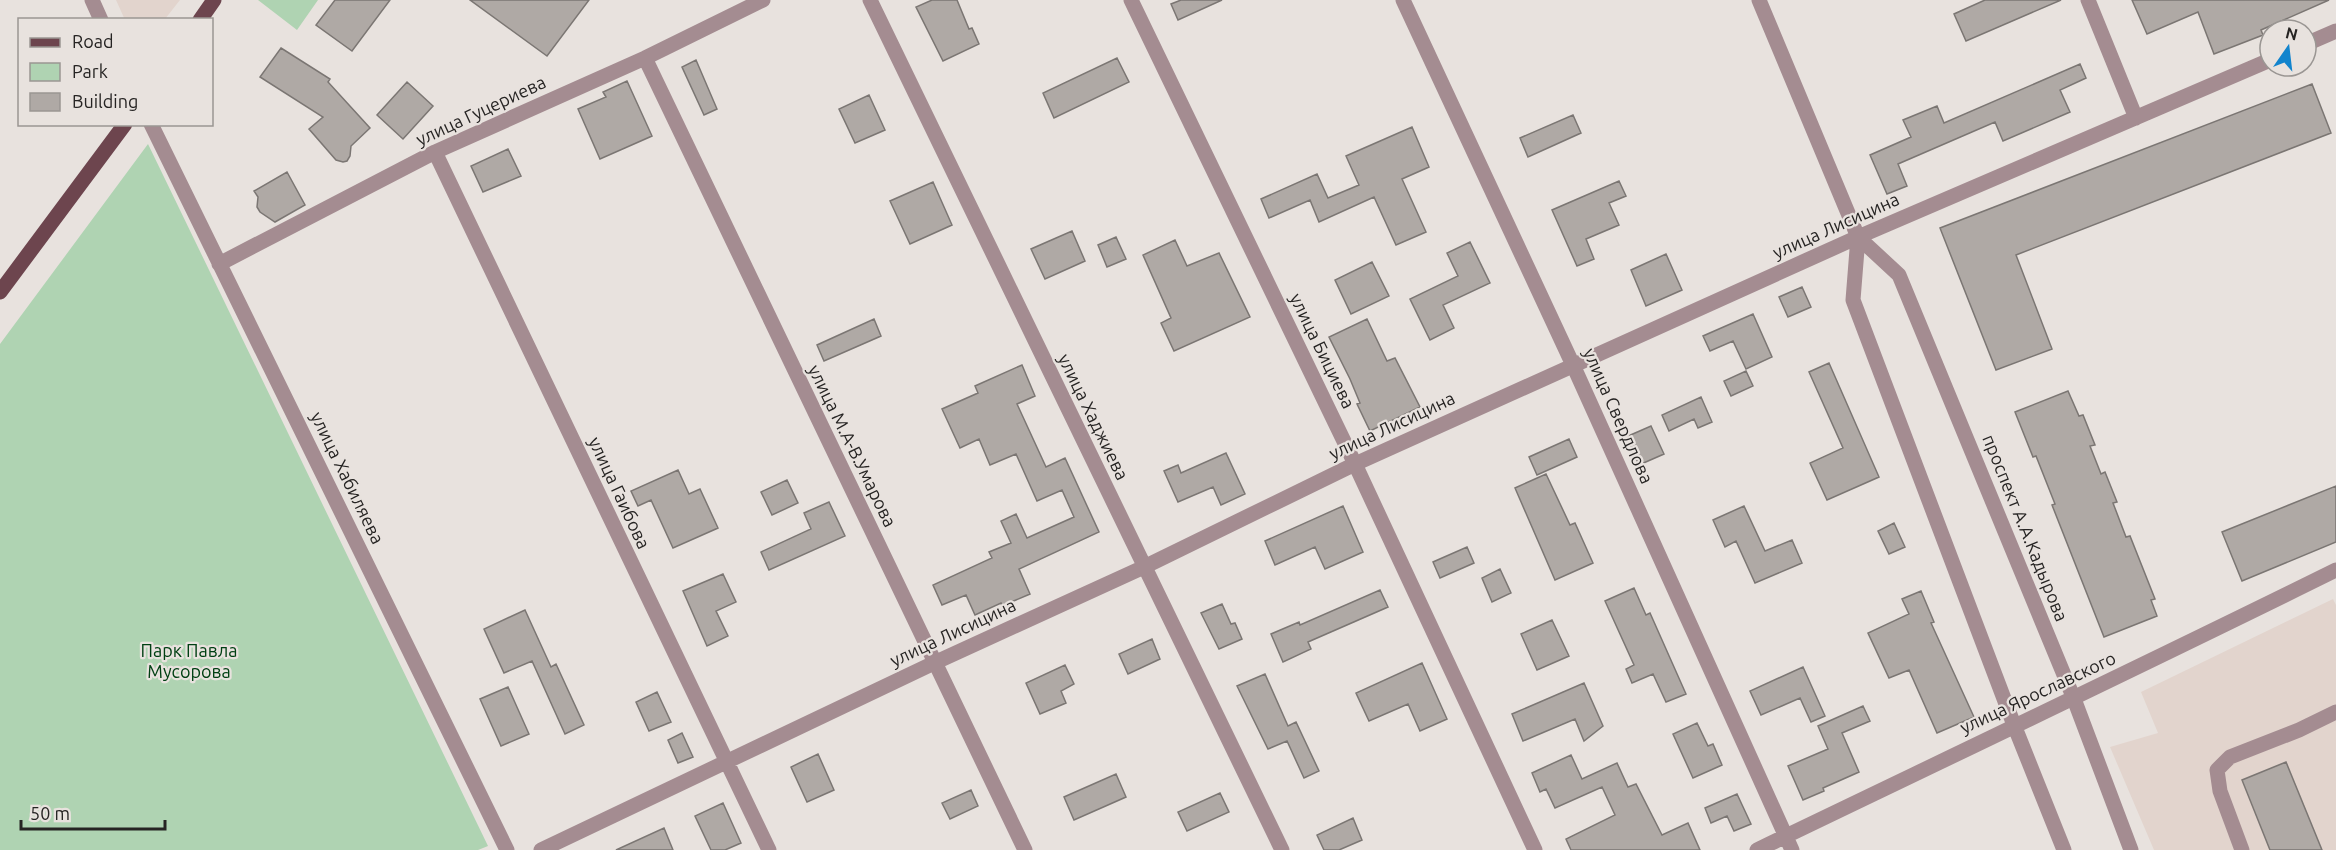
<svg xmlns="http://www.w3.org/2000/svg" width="2336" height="850" viewBox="0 0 2336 850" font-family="Ubuntu,sans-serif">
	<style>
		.built { fill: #e2d4cd }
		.green { fill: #afd3b2 }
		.building { fill: #afa9a5; stroke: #7b7673; stroke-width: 1.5 }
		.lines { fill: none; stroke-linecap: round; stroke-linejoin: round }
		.minor { stroke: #a48c91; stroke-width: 15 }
		.major { stroke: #6d454e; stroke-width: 15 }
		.labels { text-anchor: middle; stroke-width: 4.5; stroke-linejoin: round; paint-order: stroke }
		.street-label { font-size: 18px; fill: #262423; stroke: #e8e2de }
		.park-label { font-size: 18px; fill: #004013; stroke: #e8e2de }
	</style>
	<rect width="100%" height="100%" fill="#e8e2de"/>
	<path class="built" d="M116,0H180L165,19L125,20Z
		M2333,599L2336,605V850H2154L2110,747L2158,733L2141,692Z"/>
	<path class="green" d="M258,0H318L297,30Z
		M148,144L488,846L478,850H0V344Z"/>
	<path class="building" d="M335,0H390L352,51L316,25Z
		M470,0H589L547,56Z
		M932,0H957L969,29L972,28L979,44L943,61L916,7Z
		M1181,0H1222L1178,20L1171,4Z
		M1985,0H2061L1966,41L1954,14Z
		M2132,0H2329L2261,30L2263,35L2214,54L2198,12L2147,34Z
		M281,48L330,79L328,82L370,128L351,146L350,156L347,161L343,162L336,160L309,129L323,117L260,77Z
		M1117,58L1129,82L1054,118L1043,93Z
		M696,60L717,109L704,115L682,67Z
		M2080,64L2086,78L2060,90L2070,112L2003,141L1995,122L1898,164L1907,186L1887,194L1870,155L1911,137L1903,120L1937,106L1944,123Z
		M627,81L652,136L600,159L578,109L606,97L603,92Z
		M407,82L433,106L403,139L377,115Z
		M2312,84L2331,133L2016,255L2052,349L1996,370L1940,228Z
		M869,95L885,130L855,143L839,109Z
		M1573,115L1581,133L1528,157L1520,138Z
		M1412,127L1429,167L1402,179L1426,232L1396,245L1374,197L1319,222L1310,200L1269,218L1261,199L1317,174L1328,198L1359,185L1346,156Z
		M508,149L521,176L483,192L471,166Z
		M287,172L305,205L275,222L260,212L257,207L258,197L254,191Z
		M1619,181L1626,196L1609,203L1619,225L1586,239L1594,259L1577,266L1552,210Z
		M933,182L952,225L910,244L890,201Z
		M1072,231L1085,261L1045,279L1031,249Z
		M1116,237L1126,259L1107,267L1098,245Z
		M1175,240L1187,266L1219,253L1250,317L1174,351L1161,323L1171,318L1143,255Z
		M1470,242L1490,283L1443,305L1454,328L1430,340L1410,299L1458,276L1447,253Z
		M1666,254L1682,290L1646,306L1631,270Z
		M1372,262L1389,296L1351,314L1335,280Z
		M1802,287L1811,307L1788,317L1779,297Z
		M1753,314L1772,357L1746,369L1733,341L1710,351L1703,336Z
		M874,319L881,336L824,361L817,345Z
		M1367,319L1387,361L1395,358L1420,407L1370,431L1357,404L1360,403L1350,379L1329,337Z
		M1829,363L1879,477L1827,500L1810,463L1843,448L1809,372Z
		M1022,365L1035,396L1017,404L1046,467L1065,458L1099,532L1019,569L1030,594L1002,606L1001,603L975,615L966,595L942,605L933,585L992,558L989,552L1011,543L1001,521L1016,514L1027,538L1074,517L1062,490L1037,501L1016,454L990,465L979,439L960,448L942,409L978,393L975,386Z
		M1746,371L1753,386L1731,396L1724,381Z
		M2068,391L2079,416L2083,415L2095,445L2090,446L2101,474L2105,472L2117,502L2113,503L2126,537L2130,536L2155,599L2151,600L2157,616L2104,637L2052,505L2055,504L2036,456L2033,457L2015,412Z
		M1701,397L1712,422L1698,428L1694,419L1669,431L1662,415Z
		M1651,426L1664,454L1639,465L1626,437Z
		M1569,439L1577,457L1537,475L1529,457Z
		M1226,453L1245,494L1221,505L1213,487L1178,502L1164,471L1178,465L1181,473Z
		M678,470L689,494L700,489L718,528L673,548L651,500L638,506L631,491Z
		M1546,474L1570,525L1575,523L1593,563L1555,580L1515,488Z
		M787,480L798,503L772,515L761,492Z
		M2336,486V542L2242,581L2222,532Z
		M829,502L845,536L769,570L761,552L811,529L804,513Z
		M1343,506L1363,552L1325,569L1315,547L1275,565L1265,541Z
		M1744,506L1765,551L1792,540L1802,563L1755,583L1736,541L1725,547L1713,520Z
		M1894,523L1905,547L1889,554L1878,531Z
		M1467,547L1474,563L1440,578L1433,562Z
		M1500,569L1511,593L1492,602L1482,578Z
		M723,574L736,602L716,611L728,636L707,646L683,591Z
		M1634,588L1646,615L1650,613L1686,694L1666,702L1653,674L1632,683L1626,669L1634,665L1605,601Z
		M1380,590L1388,607L1308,642L1311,649L1283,662L1271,634L1299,622L1300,625Z
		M1921,591L1934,622L1931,623L1974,717L1937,733L1909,670L1889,678L1868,633L1909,614L1902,599Z
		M1222,604L1231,624L1235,623L1242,639L1219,649L1201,613Z
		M525,610L551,667L556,664L584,725L565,734L532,661L504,673L484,629Z
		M1552,620L1569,656L1537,670L1521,634Z
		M1152,639L1160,659L1128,674L1119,654Z
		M1422,663L1447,719L1420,731L1408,704L1369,721L1356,693Z
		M1065,665L1074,684L1061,691L1066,703L1040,714L1026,683Z
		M1803,667L1825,716L1811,722L1800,698L1761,715L1750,691Z
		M1265,674L1288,726L1296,722L1319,771L1304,778L1287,741L1268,749L1237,686Z
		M1584,683L1603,726L1584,741L1575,719L1523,741L1512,714Z
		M508,687L529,734L501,746L480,699Z
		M657,692L671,722L649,731L636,702Z
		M1863,706L1870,721L1842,733L1859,772L1823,788L1824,791L1803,800L1788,766L1828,749L1818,726Z
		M1697,723L1708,746L1713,744L1722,765L1693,778L1673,734Z
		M682,733L693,757L678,763L668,740Z
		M818,754L834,790L807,802L791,767Z
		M1571,755L1582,779L1617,763L1628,787L1636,784L1662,835L1688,823L1700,850H1571L1566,839L1615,815L1602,787L1555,808L1546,789L1540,792L1532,773Z
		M2286,762L2322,850H2270L2242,780Z
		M1116,774L1126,797L1074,820L1064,797Z
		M971,790L978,806L950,819L942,803Z
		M1220,793L1229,812L1187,831L1178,812Z
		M1737,794L1751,824L1734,831L1727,816L1711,823L1705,808Z
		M723,803L741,843L725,850H711L695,816Z
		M1353,818L1362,840L1339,850H1324L1317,835Z
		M664,828L673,850H616Z"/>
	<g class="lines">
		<path class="minor" d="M92,0L101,20
			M870,0L1282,850
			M1131,0L1355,464L1535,850
			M1403,0L1573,365L1792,850
			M1759,0L1858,237L1899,275L2074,699L2131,850
			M2088,0L2136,118
			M2306,44L2336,31
			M645,58L1025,850
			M151,124L507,850
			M435,152L769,850
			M1858,237L1853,300L2014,725L2064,850
			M219,264L435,152L645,58L763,0
			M541,850L934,663L1144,567L1355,464L1858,237L2270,60
			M1757,850C1950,757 2144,665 2336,570
			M2242,850L2220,791L2217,770L2230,757L2299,730L2336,712"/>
		<path class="major" d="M200,20L214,0
			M0,292L125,124"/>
	</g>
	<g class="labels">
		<g class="street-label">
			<text transform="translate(481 111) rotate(-25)" y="6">улица Гуцериева</text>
			<text transform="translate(1836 226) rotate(-24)" y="6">улица Лисицина</text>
			<text transform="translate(1322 351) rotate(64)" y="6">улица Бициева</text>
			<text transform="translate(1618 416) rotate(66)" y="6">улица Свердлова</text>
			<text transform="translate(1093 417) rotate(64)" y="6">улица Хаджиева</text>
			<text transform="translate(1392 426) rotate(-25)" y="6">улица Лисицина</text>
			<text transform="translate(852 446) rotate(64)" y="6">улица М.А-В.Умарова</text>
			<text transform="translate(347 478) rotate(64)" y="6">улица Хабиляева</text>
			<text transform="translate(619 493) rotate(65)" y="6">улица Гаибова</text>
			<text transform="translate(2025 528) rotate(68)" y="6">проспект А.А.Кадырова</text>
			<text transform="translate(953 633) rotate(-25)" y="6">улица Лисицина</text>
			<text transform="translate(2038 693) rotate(-25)" y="6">улица Ярославского</text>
		</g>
		<g class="park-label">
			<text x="189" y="657">Парк Павла<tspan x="189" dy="21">Мусорова</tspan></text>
		</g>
	</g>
	<rect x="18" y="18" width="195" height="108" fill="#e8e2de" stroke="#9a9693" stroke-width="1.5"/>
	<rect x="30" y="38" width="30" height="9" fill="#6d454e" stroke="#9a9693" stroke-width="1.5"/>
	<text x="72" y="48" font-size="18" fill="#262423">Road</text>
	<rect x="30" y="63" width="30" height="18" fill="#afd3b2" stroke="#9a9693" stroke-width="1.5"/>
	<text x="72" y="78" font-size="18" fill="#262423">Park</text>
	<rect x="30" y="93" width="30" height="18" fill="#afa9a5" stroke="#9a9693" stroke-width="1.5"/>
	<text x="72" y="108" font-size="18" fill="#262423">Building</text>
	<g transform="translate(2288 48) rotate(14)"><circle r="28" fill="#e8e2de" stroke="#9a9693" stroke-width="1.5"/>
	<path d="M0-4.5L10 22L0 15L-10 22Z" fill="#1284cd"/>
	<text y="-9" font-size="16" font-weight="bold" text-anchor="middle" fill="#262423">N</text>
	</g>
	<path d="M21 820v9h144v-9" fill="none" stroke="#262423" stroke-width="3"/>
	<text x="30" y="820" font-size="18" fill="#262423" stroke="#e8e2de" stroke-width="4.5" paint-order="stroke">50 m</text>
</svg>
